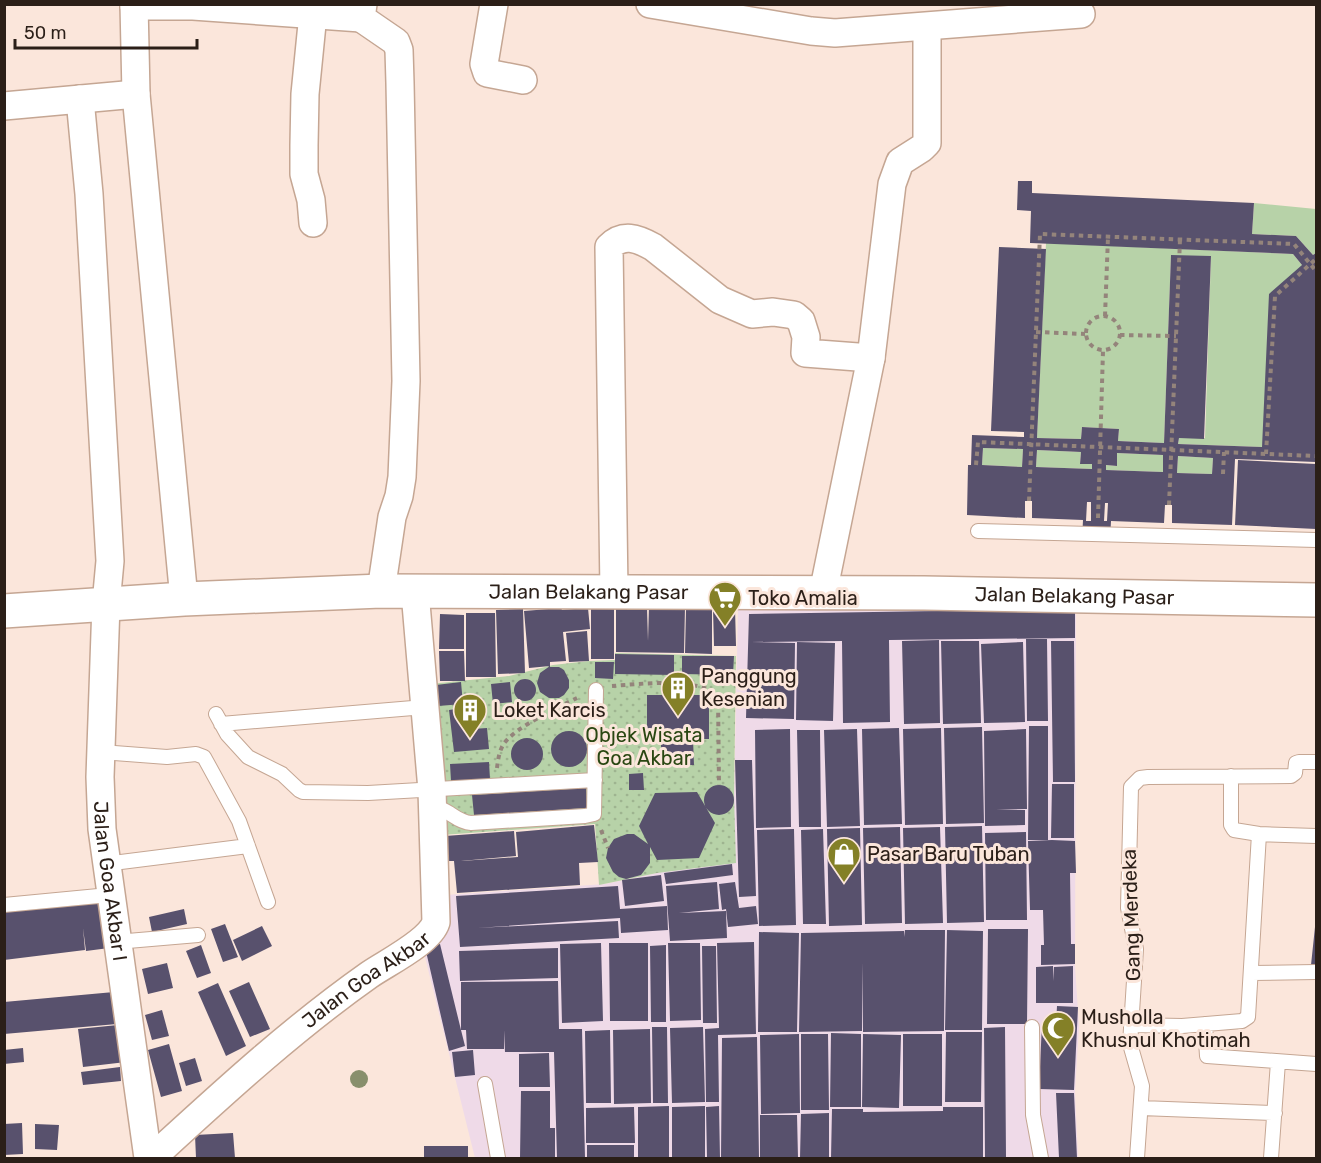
<svg xmlns="http://www.w3.org/2000/svg" width="1321" height="1163" viewBox="0 0 1321 1163" font-family="Rubik,sans-serif">
	<style>
		.commercial { fill: #efdae8 }
		.park { fill: url(#park-dots) }
		.garden { fill: #b7d2a8 }
		.building { fill: #58516d; fill-rule: evenodd }
		.lines { fill: none; stroke-linecap: round; stroke-linejoin: round }
		.service-casing { stroke: #c5a693; stroke-width: 16 }
		.minor-casing { stroke: #c5a693; stroke-width: 30 }
		.tertiary-casing { stroke: #c5a693; stroke-width: 36 }
		.path { stroke: #94847b; stroke-width: 4; stroke-dasharray: 4.5 4.5; stroke-linecap: butt }
		.service { stroke: #fff; stroke-width: 14 }
		.minor { stroke: #fff; stroke-width: 27 }
		.tertiary { stroke: #fff; stroke-width: 33 }
		.tree { fill: #888f6c }
		.labels { text-anchor: middle; stroke-width: 6; stroke-linejoin: round; paint-order: stroke }
		.street-label { font-size: 20px; fill: #2b1f18; stroke: #fbe6db }
		.poi-label { font-size: 20px; fill: #2b1f18; stroke: #fbe6db; text-anchor: start }
		.park-label { font-size: 20px; fill: #294712; stroke: #fbe6db }
	</style>
	<defs>
		<pattern id="park-dots" width="8" height="8" patternUnits="userSpaceOnUse" patternTransform="scale(1.5)"><rect width="8" height="8" fill="#b7d2a8"/><path d="M2 2h.1M6 6h.1" fill="none" stroke="#9eb490" stroke-width="1.8" stroke-linecap="round"/></pattern>
	</defs>
	<rect width="100%" height="100%" fill="#fbe6db"/>
	<path class="commercial" d="M1076,607L1075,966L1079,1026L1075,1092L1078,1158H475L423,949L442,938L446,934V895L605,884L657,873L734,801L738,610Z"/>
	<path class="park" d="M615,653L736,656L734,796L736,863L657,873L599,885L595,824L442,835L430,684L509,676L553,665L589,661L615,660Z"/>
	<path class="garden" d="M1254,203L1316,209V253L1313,255L1296,236L1252,234Z
		M1046,243L1293,254L1302,265L1262,447L1178,444L1179,438H1205L1211,256H1171L1164,443L1118,441L1119,429L1082,427L1081,439L1037,438Z
		M983,448L1023,449L1022,467L982,465Z
		M1037,450L1081,452L1080,464H1092V469L1036,467Z
		M1117,453L1163,455V472L1106,470V465L1117,466Z
		M1178,456L1213,458L1212,474L1177,473Z"/>
	<path class="building" d="M1018,181H1032V193L1254,203L1252,234L1296,236L1313,255L1316,253V462L1235,459L1232,525L1172,523V505H1165L1164,523L1111,521L1110,540H1082L1083,520L1032,518V501H1025V518L967,515L968,465H971L972,435L1024,437V432L991,431L999,247L1046,249L1037,438L1081,439L1082,427L1119,429L1118,441L1164,443L1171,255L1211,256L1204,439L1179,438L1178,444L1262,447L1269,294L1302,265L1293,254L1030,243L1031,211L1017,210ZM983,448L1023,449L1022,467L982,465ZM1037,450L1081,452L1080,464H1092V469L1036,467ZM1117,453L1163,455V472L1106,470V465L1117,466ZM1178,456L1213,458L1212,474L1177,473ZM1087,502H1091V521H1086ZM1105,503H1108L1107,521H1104Z
		M1238,460L1316,464V529L1235,525Z
		M649,606L685,607L684,653L616,652V608H647L648,641Z
		M561,608L562,610L588,608L590,629L563,632L566,661L550,662V667H559L564,670L569,680V688L564,695L559,698H549L540,692L537,683L540,673L550,666L529,668L524,611Z
		M591,608H614V659H591Z
		M735,608L736,646H714L713,609Z
		M523,609L525,673L498,674L496,610Z
		M686,609H712V654L685,653Z
		M1075,609V638L889,640L890,722L843,723L842,641L751,642L795,643L794,719L746,718L749,614Z
		M466,613H495L496,677H466Z
		M440,614L464,615V649H439Z
		M587,631L589,661L569,662L566,633Z
		M1026,639H1047L1048,721H1027Z
		M939,640L940,723L904,724L902,641Z
		M941,641H979L981,723L943,724Z
		M1051,641H1074L1075,782H1053Z
		M797,642L835,643L833,721L796,720Z
		M1023,642L1025,722L984,723L981,644Z
		M439,651H464L465,681H440Z
		M615,654L674,655V675L615,674Z
		M682,656H734L733,675L682,674Z
		M595,662H614L613,679L595,678Z
		M514 690a11 11 0 1 1 22 0a11 11 0 1 1-22 0Z
		M461,682L463,704L438,706L436,685Z
		M510,682L512,702L493,704L491,684Z
		M647,695H709V739H693L694,765H661V739H647Z
		M469,707L472,729L487,728L489,749L454,752L449,710Z
		M1029,726H1048V840H1028Z
		M982,727L984,823L946,824L944,728Z
		M899,728L902,824L864,825L862,729Z
		M941,728L943,824L905,825L903,729Z
		M790,729L791,827L756,828L755,730Z
		M857,729L860,826L827,827L824,730Z
		M1026,729L1027,809H996L1025,810V825L985,826L984,731Z
		M797,730H820L821,827H799Z
		M551 749a18 18 0 1 1 36 0a18 18 0 1 1-36 0Z
		M511 754a16 16 0 1 1 32 0a16 16 0 1 1-32 0Z
		M735,760H752L756,896L739,897Z
		M489,762L490,779L451,781L450,764Z
		M643,773L644,790H629V774Z
		M1052,784H1074V838H1051Z
		M704 800a15 15 0 1 1 30 0a15 15 0 1 1-30 0Z
		M586,788L587,808L474,815L472,795Z
		M697,792L715,823L699,858L657,860L650,847V863L641,875L626,879L619,877L613,872L606,858L608,848L614,839L627,834H634L648,844L639,826L655,793Z
		M594,825L598,862L579,863L580,885L457,893L454,861H447L445,836L514,831L516,856L461,861L518,857L516,832Z
		M982,826L984,922L947,923L945,827Z
		M900,827L902,923L865,924L863,828Z
		M940,827L943,923L905,924L903,828Z
		M860,828L862,925L829,926L827,829Z
		M794,829L796,925L759,926L757,830Z
		M823,829L826,924H803L801,830Z
		M1026,832L1027,920H986L985,833Z
		M1052,840L1075,841L1076,873H1070L1071,944H1075V964L1041,965V945H1044L1043,910H1030L1028,841Z
		M732,864L733,875L666,884L664,873Z
		M661,875L664,901L625,906L622,880Z
		M717,882L719,909L679,913L726,911L727,938L670,941L666,886Z
		M735,882L739,908L756,906L758,924L728,927L726,909L722,910L719,884Z
		M618,886L620,909L667,906L668,930L621,933L620,918L477,928L618,921L619,938L460,947L456,896Z
		M102,899L109,948L86,951L83,928L85,950L4,960V912Z
		M184,909L187,924L152,932L149,917Z
		M225,924L238,957L223,962L211,929Z
		M262,926L272,946L242,961L233,940Z
		M1315,927H1316V966L1311,965Z
		M988,929H1028L1027,1024H987Z
		M905,930H945L944,1031L863,1032V962L862,1031L799,1032L801,933L904,931V937Z
		M947,930L983,931L982,1030H945Z
		M759,932L799,933L797,1032H758Z
		M754,942L756,1034L718,1035L719,1102H706L705,1029L719,1028L717,943Z
		M601,943L603,1021L562,1023L560,944Z
		M609,943H648V1021H610Z
		M668,943H700L701,1020L670,1021Z
		M440,944L461,1030V982L558,981L559,1029H582L585,1158H557L554,1052H505L504,1030V1049H467L466,1030H461L465,1046L449,1051L425,947Z
		M201,945L211,973L197,978L186,951Z
		M666,945V1022H651L650,946Z
		M702,946H716L717,1023H703Z
		M558,948V978L460,981L459,951Z
		M167,963L173,988L148,994L142,969Z
		M1053,966L1054,981V967L1073,966V1003H1036V967Z
		M249,982L270,1029L250,1037L229,991Z
		M218,983L246,1046L226,1056L198,992Z
		M114,992L117,1024L4,1034V1002Z
		M1057,1006L1078,1007L1074,1090L1039,1089L1042,1023L1056,1024Z
		M162,1010L169,1036L152,1040L145,1015Z
		M118,1025L126,1062L83,1067L78,1029Z
		M652,1027H667L668,1103H653Z
		M703,1027L705,1102L672,1103L670,1028Z
		M1005,1027L1006,1158H985L984,1028Z
		M650,1029L651,1103L614,1104L613,1030Z
		M610,1030L611,1103H586L585,1031Z
		M946,1032H982L981,1102H945Z
		M831,1033L861,1034V1107H830Z
		M799,1034L800,1113L761,1114L760,1035Z
		M801,1034H828L829,1110H801Z
		M863,1034L901,1035L899,1108L862,1107Z
		M903,1034H942V1106H903Z
		M757,1037L759,1158H721L722,1038Z
		M169,1044L182,1091L161,1097L148,1050Z
		M23,1048L24,1062L4,1064V1050Z
		M473,1050L475,1075L455,1077L452,1052Z
		M549,1053L550,1087H519V1054Z
		M195,1058L202,1081L186,1086L179,1063Z
		M120,1067L121,1081L83,1085L81,1072Z
		M521,1091H550V1128H555V1158H520Z
		M1056,1093H1074L1077,1158H1059Z
		M669,1106V1158H638V1107Z
		M705,1106V1158H672V1107Z
		M719,1106L720,1158H707L706,1107Z
		M634,1107L635,1143H586V1108Z
		M943,1107H983V1158H831L832,1109H863V1112L943,1111Z
		M829,1113V1158H800L801,1114Z
		M760,1115H797L798,1158H760Z
		M22,1123L23,1154L4,1155V1124Z
		M35,1124L59,1125L57,1150L35,1149Z
		M233,1133L235,1158H196L195,1135Z
		M587,1145H634V1158H587Z
		M424,1146H468V1158H424Z"/>
	<g class="lines">
		<defs>
			<path id="service" d="M978,531L1316,540
				M216,714L227,734L248,757L282,774L299,790L303,792L368,793L595,780
				M221,724L425,707
				M101,752L167,757L196,754L204,757L239,821L268,902
				M1231,776V825L1234,830L1259,834L1316,836
				M433,808C448,807 455,822 471,823L585,816L594,814L596,690
				M105,864L248,846
				M4,905L109,895
				M116,942L198,935
				M1251,973L1316,972
				M1205,1024L1207,1056L1316,1064
				M1131,1025L1182,1026L1242,1021L1248,1017L1259,834
				M1032,1027L1033,1115L1041,1158
				M485,1084L498,1158
				M1141,1108L1275,1113
				M1137,1158L1142,1086L1130,1044L1136,949L1128,908L1131,787L1140,778L1148,777L1291,776L1295,773L1296,763L1299,762H1316
				M1271,1158L1278,1062"/>
			<g id="minor">
				<path d="M134,4L136,94L184,599"/>
				<path d="M363,4L361,18L396,42L399,50L400,83L406,381L402,477L399,496L392,517L381,591"/>
				<path d="M494,4L484,64L487,73L523,80"/>
				<path d="M650,4L811,31L835,33L1081,14"/>
				<path d="M134,6H193L361,18"/>
				<path d="M313,14L305,94L304,145V174L311,200L313,223"/>
				<path id="s1" d="M80,99L89,194L110,561L106,604L100,777L102,829L148,1158"/>
				<path d="M4,106L136,94"/>
				<path d="M614,591L609,247C623,233 637,238 653,247L720,300L752,314L773,312L794,315L801,321L806,337L805,353L871,358"/>
				<path d="M823,593L871,358L892,184L900,162L922,148L927,143V27"/>
				<path id="s2" d="M152,1158C222,1094 291,1030 369,975C386,963 430,942 436,922L432,790L415,592"/>
			</g>
			<g id="tertiary">
				<path id="s3" d="M4,611L184,599L381,591L924,593L1316,600"/>
			</g>
		</defs>
		<use href="#service" class="service-casing"/>
		<use href="#minor" class="minor-casing"/>
		<use href="#tertiary" class="tertiary-casing"/>
		<path class="path" d="M1086 333a17 17 0 1 1 34 0a17 17 0 1 1-34 0Z
			M1105,316L1108,237
			M1036,332L1085,334
			M1120,335L1176,336
			M1266,454L1275,296L1316,259
			M976,465L978,442L1316,456
			M1223,474L1224,452
			M1029,501L1040,234L1294,244L1316,271
			M1169,505L1180,240
			M1098,518L1103,351
			M612,686C639,684 696,677 718,695L719,785
			M497,768C498,760 499,752 503,745C513,728 559,707 577,698
			M601,830L608,848"/>
		<use href="#service" class="service"/>
		<use href="#minor" class="minor"/>
		<use href="#tertiary" class="tertiary"/>
	</g>
	<circle class="tree" cx="359" cy="1079" r="9"/>
	<defs>
		<symbol id="supermarket-pin" viewBox="-11 -11 22 30"><path d="M0 17L-7.5 6A9.5 9.5 0 1 1 7.5 6Z" fill="#848027" stroke="#fbe6db"/><path d="M-6-5.5h2.5l.6 2H6L4.5 2H-2.5L-4.4-4H-6ZM-1.5 3.2a1.3 1.3 0 1 0 .1 0ZM3 3.2a1.3 1.3 0 1 0 .1 0Z" fill="#fff"/></symbol>
		<symbol id="building-pin" viewBox="-11 -11 22 30"><path d="M0 17L-7.5 6A9.5 9.5 0 1 1 7.5 6Z" fill="#848027" stroke="#fbe6db"/><path d="M-4-6H4V6H1V3H-1V6H-4ZM-2.5-4.3h1.7v1.8h-1.7ZM.8-4.3h1.7v1.8H.8ZM-2.5-1h1.7V.8h-1.7ZM.8-1h1.7V.8H.8Z" fill="#fff"/></symbol>
		<symbol id="shop-pin" viewBox="-11 -11 22 30"><path d="M0 17L-7.5 6A9.5 9.5 0 1 1 7.5 6Z" fill="#848027" stroke="#fbe6db"/><path d="M-5-2.5h2.3a2.7 3.5 0 0 1 5.4 0H5L5.5 6h-11ZM-1.5-2.5h3a1.5 2.3 0 0 0-3 0Z" fill="#fff"/></symbol>
		<symbol id="mosque-pin" viewBox="-11 -11 22 30"><path d="M0 17L-7.5 6A9.5 9.5 0 1 1 7.5 6Z" fill="#848027" stroke="#fbe6db"/><path d="M3.5-4.9A6 6 0 1 0 3.5 4.9A5 5 0 1 1 3.5-4.9Z" fill="#fff"/></symbol>
	</defs>
	<g fill-rule="evenodd">
		<use href="#supermarket-pin" x="706" y="579" width="38" height="52"/>
		<use href="#building-pin" x="659" y="669" width="38" height="52"/>
		<use href="#building-pin" x="451" y="691" width="38" height="52"/>
		<use href="#shop-pin" x="825" y="835" width="38" height="52"/>
		<use href="#mosque-pin" x="1039" y="1009" width="38" height="52"/>
	</g>
	<g class="labels">
		<g class="street-label">
			<text dy="7" stroke="none"><textPath href="#s3" startOffset="585">Jalan Belakang Pasar</textPath></text>
			<text dy="7" stroke="none"><textPath href="#s3" startOffset="1071">Jalan Belakang Pasar</textPath></text>
			<text dy="7" stroke="none"><textPath href="#s1" startOffset="784">Jalan Goa Akbar I</textPath></text>
			<text transform="translate(1131 915) rotate(-92)" y="7">Gang Merdeka</text>
			<text dy="7" stroke="none"><textPath href="#s2" startOffset="279">Jalan Goa Akbar</textPath></text>
		</g>
		<g class="poi-label">
			<text x="748" y="605">Toko Amalia</text>
			<text x="701" y="683">Panggung<tspan x="701" dy="23">Kesenian</tspan></text>
			<text x="493" y="717">Loket Karcis</text>
			<text x="867" y="861">Pasar Baru Tuban</text>
			<text x="1081" y="1024">Musholla<tspan x="1081" dy="23">Khusnul Khotimah</tspan></text>
		</g>
		<g class="park-label">
			<text x="644" y="742">Objek Wisata<tspan x="644" dy="23">Goa Akbar</tspan></text>
		</g>
	</g>
	<rect width="1321" height="1163" fill="none" stroke="#2b1f18" stroke-width="12"/>
	<path d="M15 39v9h182v-9" fill="none" stroke="#2b1f18" stroke-width="3"/>
	<text x="24" y="39" font-size="18" fill="#2b1f18" stroke="#fbe6db" stroke-width="4.5" paint-order="stroke">50 m</text>
</svg>
